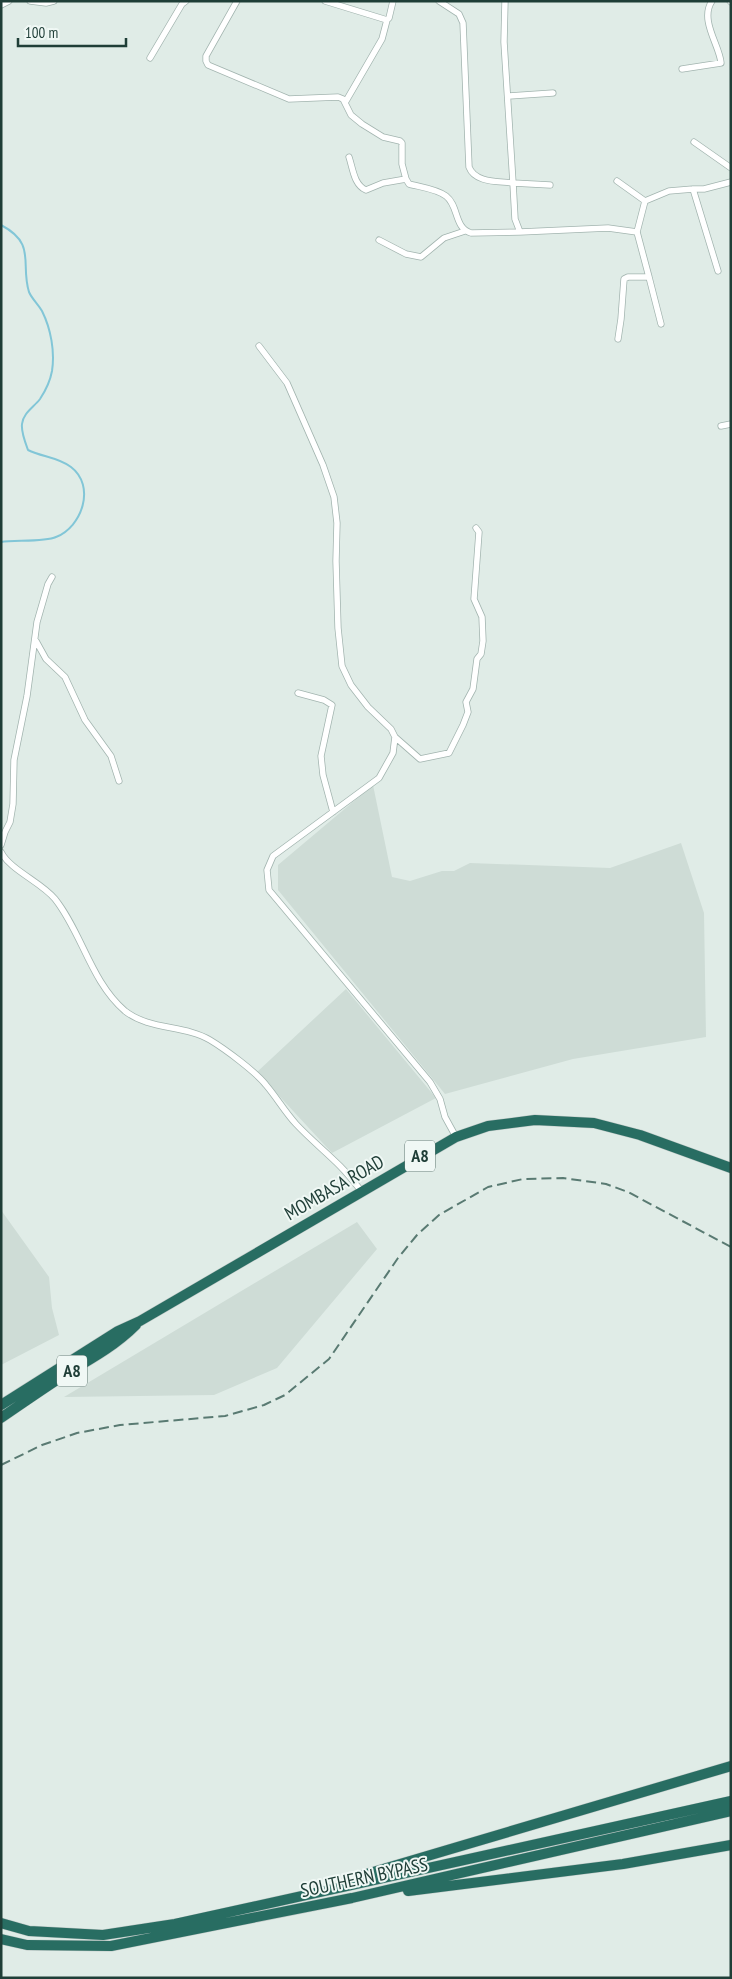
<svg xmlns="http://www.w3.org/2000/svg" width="732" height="1979" viewBox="0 0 732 1979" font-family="'PT Sans Narrow',sans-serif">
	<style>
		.built { fill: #cedcd6 }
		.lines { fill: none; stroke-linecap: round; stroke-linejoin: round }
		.stream { stroke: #82c6d7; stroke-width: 2 }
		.street-casing { stroke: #a2b4af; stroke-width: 7 }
		.highway-casing { stroke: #c0c9c7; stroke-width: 11 }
		.street { stroke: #fff; stroke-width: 5.5 }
		.highway { stroke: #286d62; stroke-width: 10 }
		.rail { stroke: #597a72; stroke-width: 2; stroke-dasharray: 10 5; stroke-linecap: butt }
		.labels { text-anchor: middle; stroke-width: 4; stroke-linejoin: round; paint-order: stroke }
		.shield { fill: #f0f8f5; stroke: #5e7670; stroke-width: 1 }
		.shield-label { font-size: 18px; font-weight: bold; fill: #1f3e37 }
		.street-label { font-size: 19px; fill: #1f3e37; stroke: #f0f8f5 }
	</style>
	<rect width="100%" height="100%" fill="#e0ece7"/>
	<path class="built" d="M373,785L392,877L410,881L442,871H454L470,863L610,868L681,843L704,913L706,1037L573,1059L445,1094L278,890V865Z
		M346,989L436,1098L332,1153L257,1072Z
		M1,1210L49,1277L52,1308L59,1335L1,1365Z
		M357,1222L377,1249L277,1368L214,1395L64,1397Z"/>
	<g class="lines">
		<path class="stream" d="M1,225C37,244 20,263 29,292C32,299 38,304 42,311C51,329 55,352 52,371C50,382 46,390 40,399C34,407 23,413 22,424C21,432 25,442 28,450C42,457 58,457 71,467C96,486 82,527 56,537C45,542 15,540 1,542"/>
		<defs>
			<path id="street" d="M30,1L46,3L54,1
				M237,1L206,56V61L208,65L289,99L338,97L343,99L351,115L362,124L383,137L400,141L402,143V164L406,179L409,184C420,187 437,189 446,196C459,206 454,228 471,233L520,232
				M325,1L387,20L389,18L393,1
				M439,1L459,14L463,23L469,167C475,183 498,181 513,183L515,219L520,232L608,228L637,232L645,201L669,191L693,189
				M505,1L504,42L513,183L550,185
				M730,1L731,2
				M1,5L9,1
				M150,58L182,4L186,1
				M682,69L721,63C720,46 699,20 712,1
				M509,96L553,93
				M346,101L382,39L387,20
				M694,142L731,168
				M349,157C353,169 354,185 366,190L383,183L406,179
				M617,181L645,201
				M379,240L406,254L421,257L444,238L465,231
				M718,271L693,189H704L731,182
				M649,277L661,324
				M618,339L621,319L624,279L628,277H649L637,232
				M259,346L287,383L323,465L334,497L337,523L336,561L338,628L342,666L351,685L368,707L391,729L395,737L393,753L379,778L273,856L267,870L269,890L430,1082L440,1099L445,1117L456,1137
				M721,426L731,424
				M36,641L46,659L65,677L85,720L111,756L119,781
				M298,693L324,700L332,705L321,756L323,775L333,812
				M395,737L420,759L449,753L463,725L468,712L466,702L473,689L477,659L481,654L483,641L482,617L474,599L479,532L476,528
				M1,845L5,832L10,822L13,804L14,760L27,696L37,622L48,584L52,577
				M1,852C10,870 41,882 55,899C82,933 91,982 125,1011C149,1030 185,1025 210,1040C225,1049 256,1072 266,1085C277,1098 285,1112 296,1124C310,1139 326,1152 340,1166C348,1174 355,1183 362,1192"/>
			<path id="highway" d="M1,1405L118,1331L140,1321L456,1137L488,1126L535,1120L594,1123L640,1135L731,1168
				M1,1418C24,1402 46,1387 69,1372C93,1358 116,1345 136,1325
				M363,1875L731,1766
				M408,1891L623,1864L731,1845
				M1,1923L29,1931L103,1935L175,1924L731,1801
				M1,1939L27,1945L111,1946L352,1898L731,1811"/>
		</defs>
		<use href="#street" class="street-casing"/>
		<use href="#highway" class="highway-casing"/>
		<use href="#street" class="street"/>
		<use href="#highway" class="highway"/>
		<path class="rail" d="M1,1465L42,1445L77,1433L120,1425L225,1416L264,1405L285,1395L329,1359L398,1258L417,1235L439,1215L488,1187L523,1179L563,1178L606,1184L628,1192L731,1247"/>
	</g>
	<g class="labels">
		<g class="shield">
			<rect x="405" y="1140.5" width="30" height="31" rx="4"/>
			<rect x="57" y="1355.5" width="30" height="31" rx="4"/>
		</g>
		<g class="shield-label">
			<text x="420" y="1162">A8</text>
			<text x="72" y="1377">A8</text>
		</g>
		<g class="street-label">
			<text transform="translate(334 1187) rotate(-30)" y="7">MOMBASA ROAD</text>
			<text transform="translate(364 1877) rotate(-12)" y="7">SOUTHERN BYPASS</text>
		</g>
	</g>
	<rect width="732" height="1979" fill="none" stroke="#1f3e37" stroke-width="5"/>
	<path d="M18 38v8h108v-8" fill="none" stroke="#1f3e37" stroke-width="2.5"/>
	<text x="25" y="38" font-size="15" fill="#1f3e37" stroke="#f0f8f5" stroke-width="4" paint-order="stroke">100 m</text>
</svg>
